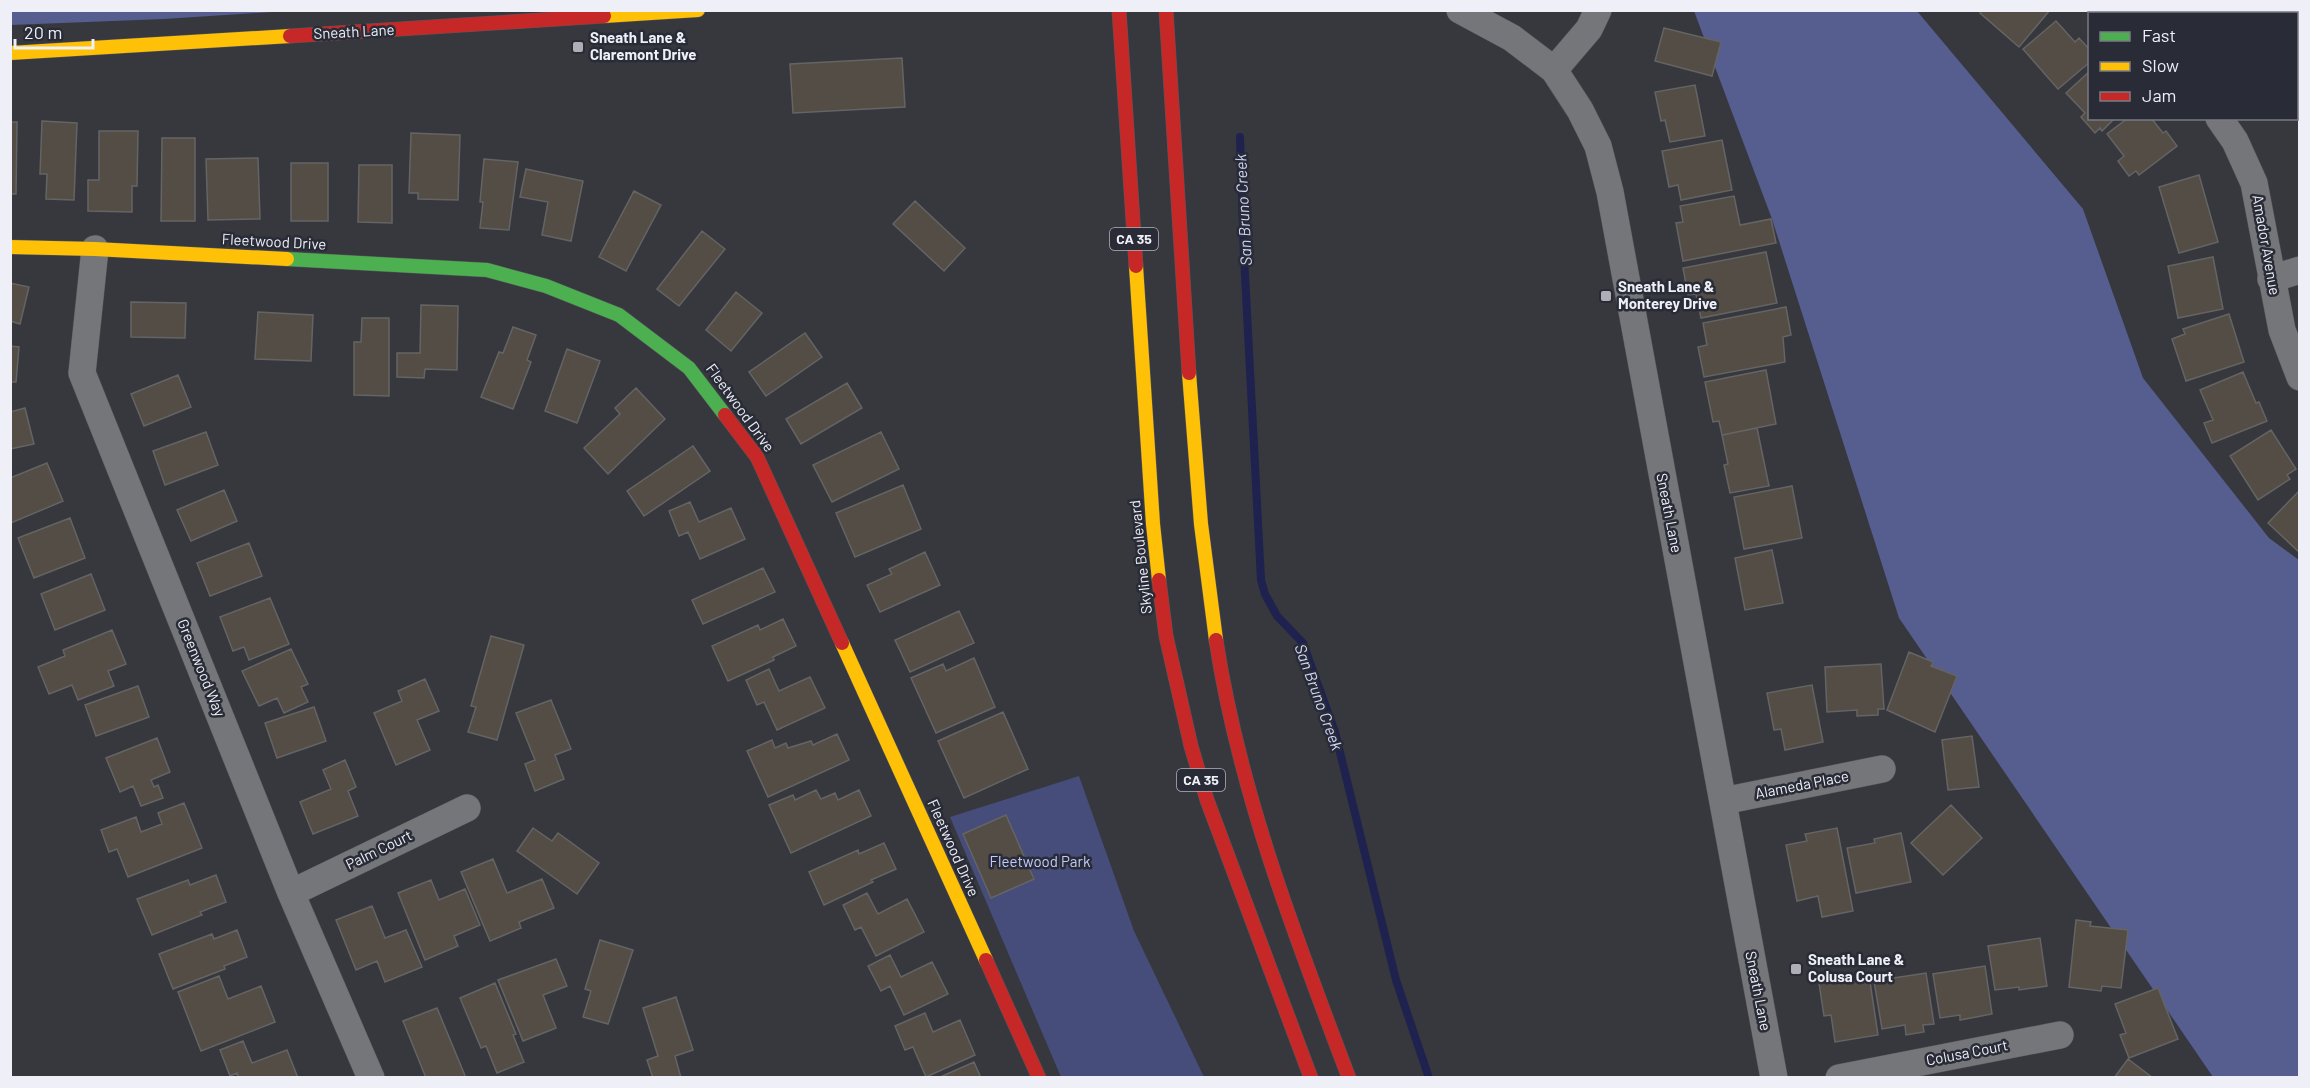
<svg xmlns="http://www.w3.org/2000/svg" width="2310" height="1088" viewBox="0 0 2310 1088" font-family="Barlow,sans-serif">
	<style>
		.green { fill: #464d7b }
		.forest { fill: #565d8f }
		.lines { fill: none; stroke-linecap: round; stroke-linejoin: round }
		.stream { stroke: #1f214f; stroke-width: 8 }
		.building { fill: #534d45; stroke: #656464; stroke-width: 1.5 }
		.street-casing { stroke: #54565b; stroke-width: 28 }
		.fast-casing { stroke: #54565b; stroke-width: 15 }
		.slow-casing { stroke: #54565b; stroke-width: 15 }
		.jam-casing { stroke: #54565b; stroke-width: 15 }
		.street { stroke: #757679; stroke-width: 27 }
		.fast { stroke: #4caf50; stroke-width: 14 }
		.slow { stroke: #ffc107; stroke-width: 14 }
		.jam { stroke: #c62828; stroke-width: 14 }
		.poi-dot { fill: #aeafb6; stroke: #292c37; stroke-width: 2 }
		.labels { text-anchor: middle; stroke-width: 5; stroke-linejoin: round; paint-order: stroke }
		.shield { fill: #292c37; stroke: #b3b4bd; stroke-width: 1.5 }
		.shield-label { font-size: 14px; font-weight: bold; fill: #eeeff7 }
		.street-label { font-size: 15px; fill: #eeeff7; stroke: #292c37 }
		.poi-label { font-size: 15px; font-weight: bold; fill: #eeeff7; stroke: #292c37; text-anchor: start }
		.park-label { font-size: 15px; fill: #c2cbfe; stroke: #292c37 }
		.water-label { font-size: 16px; font-style: italic; fill: #d0d7f9; stroke: #292c37 }
	</style>
	<rect width="100%" height="100%" fill="#36383e"/>
	<path class="green" d="M1079,776L1134,931L1204,1077H1061L950,817Z"/>
	<path class="forest" d="M10,11L11,10L287,11L164,19L11,25Z
		M1694,11H1917L2083,209L2143,378L2269,538L2299,560V1077H2213L1899,618L1772,219Z
		M2289,11H2299L2300,84L2297,86L2296,14L2289,13Z"/>
	<g class="lines">
		<path class="stream" d="M1240,137L1244,256L1261,580L1265,594L1277,616L1303,643L1335,732L1396,980L1429,1078"/>
	</g>
	<path class="building" d="M1982,10H2050L2019,47L1980,13Z
		M2191,10H2228L2225,14H2194Z
		M2056,21L2075,42L2079,38L2090,50V62L2058,89L2023,49Z
		M1664,28L1721,42L1712,76L1655,61Z
		M902,58L905,107L793,113L790,64Z
		M2090,71V118H2115L2102,131L2100,128L2095,133L2081,117L2085,113L2066,93Z
		M1695,85L1705,136L1670,142L1665,120L1661,121L1655,92Z
		M2128,118H2151L2163,133L2166,131L2177,146L2139,175L2136,171L2129,176L2118,161L2124,156L2107,134Z
		M42,121L77,123L74,200L46,199L47,174H40Z
		M10,122H17L16,194H10Z
		M99,131H138L137,186H132V212L88,211V180H99Z
		M411,133L460,135L458,200L418,199V193H409Z
		M162,138H195V221H161Z
		M1722,140L1732,190L1681,200L1678,185L1669,187L1662,151Z
		M258,158L260,219L208,220L206,159Z
		M484,159L518,162L509,230L480,228L483,202H480Z
		M291,163H328V221H291Z
		M359,165H392V223L358,222Z
		M526,169L583,181L571,241L542,235L548,202L520,197Z
		M2199,175L2218,242L2179,253L2159,187Z
		M634,191L661,205L626,271L599,257Z
		M1734,196L1740,225L1771,219L1776,243L1683,261L1676,223L1683,222L1680,206Z
		M915,201L965,248L944,271L893,224Z
		M702,231L725,249L679,306L657,289Z
		M1766,252L1777,303L1701,318L1696,294L1688,295L1683,268Z
		M2213,257L2223,309L2178,318L2168,266Z
		M10,283L29,287L20,324L10,321Z
		M736,292L762,313L731,351L706,330Z
		M131,302L186,303L185,338L131,337Z
		M421,305L458,306L457,370L425,369L424,378L397,377V353H420Z
		M1786,307L1791,335L1783,337L1785,362L1704,377L1698,347L1707,345L1703,323Z
		M258,312L313,315L311,361L255,359Z
		M2229,314L2244,362L2186,381L2172,339L2185,334L2183,329Z
		M362,318H389V396L354,395V342H361Z
		M513,327L536,335L527,360L531,362L513,409L481,397L499,352L503,353Z
		M805,333L822,357L766,396L749,372Z
		M10,346L19,347L16,382H10Z
		M567,349L600,361L577,423L545,411Z
		M1766,370L1776,424L1722,435L1719,421L1713,422L1705,382Z
		M2243,372L2256,403L2259,402L2267,421L2212,443L2204,423L2213,420L2200,390Z
		M178,375L191,407L144,426L131,394Z
		M847,383L862,408L801,444L786,419Z
		M636,388L665,419L608,474L584,448L620,414L615,408Z
		M25,408L34,444L10,449V412Z
		M1757,428L1769,486L1730,493L1724,465L1728,464L1722,435Z
		M2271,430L2296,469L2287,475L2290,479L2258,500L2230,456Z
		M206,432L218,465L165,485L153,451Z
		M881,432L899,469L832,502L813,465Z
		M693,446L710,471L644,516L627,491Z
		M47,463L63,501L11,523L10,478Z
		M903,485L921,529L855,557L836,513Z
		M1792,486L1802,538L1744,549L1734,497Z
		M224,490L237,521L191,541L177,510Z
		M2300,490V553L2268,523Z
		M690,502L699,522L731,508L745,539L700,559L688,532L679,536L669,511Z
		M70,518L85,558L34,578L18,538Z
		M249,543L262,576L210,596L197,563Z
		M1772,550L1783,603L1745,610L1735,558Z
		M925,552L940,585L880,612L867,585L892,574L889,569Z
		M763,568L775,592L703,624L692,600Z
		M91,574L105,610L55,630L41,594Z
		M270,598L289,644L249,660L244,647L233,651L220,617Z
		M959,611L974,643L910,672L895,640Z
		M783,619L796,646L773,657L774,660L728,681L712,646L758,625L760,630Z
		M112,630L126,664L108,671L114,686L78,700L72,685L49,694L38,667L65,656L63,650Z
		M491,636L524,645L497,740L468,732L476,707L471,706Z
		M291,649L308,684L301,687L308,702L284,713L277,698L259,706L242,671Z
		M1909,652L1933,662L1931,666L1957,676L1935,732L1887,710Z
		M974,658L995,707L936,733L911,678L943,664L946,671Z
		M1881,664L1884,709H1878V715L1857,716V710L1827,712L1825,667Z
		M769,669L779,691L810,677L825,708L777,730L764,702L757,705L746,680Z
		M425,679L439,711L417,720L430,750L396,765L374,713L402,701L398,691Z
		M1812,685L1823,742L1785,750L1781,729L1774,730L1767,693Z
		M138,686L149,717L96,736L85,705Z
		M551,700L571,749L555,755L564,779L535,791L525,764L535,760L516,713Z
		M314,707L326,741L277,758L265,723Z
		M1003,712L1028,769L964,798L938,741Z
		M837,734L849,760L768,797L747,751L772,740L775,748L786,743L788,748L811,741L813,745Z
		M1972,736L1979,787L1948,790L1942,740Z
		M157,738L170,772L151,780L154,787L158,785L163,798L141,806L133,786L120,792L106,758Z
		M345,760L356,787L348,791L358,816L313,834L300,802L331,789L323,770Z
		M816,790L821,799L835,793L838,800L859,790L871,816L791,853L769,805L793,795L795,800Z
		M184,803L202,848L128,877L117,849L109,852L101,830L136,817L141,832L162,824L158,813Z
		M1951,805L1982,838L1943,875L1911,843Z
		M1006,815L1034,879L991,898L963,834Z
		M533,828L552,841L558,833L599,863L577,894L517,851Z
		M1837,828L1853,911L1822,917L1818,896L1797,901L1786,845L1807,841L1805,834Z
		M1901,833L1911,882L1856,893L1847,848L1875,843L1874,839Z
		M884,843L896,869L871,880L873,882L824,905L809,872L858,850L859,854Z
		M493,859L507,893L542,879L554,908L519,922L521,928L490,941L461,872Z
		M216,875L226,902L200,912L202,915L152,935L137,899L188,880L190,885Z
		M431,880L439,900L465,889L480,925L454,936L458,946L425,960L398,893Z
		M867,893L878,914L907,899L924,932L876,956L861,927L855,930L843,905Z
		M372,906L385,938L406,930L422,967L385,982L377,961L356,970L336,920Z
		M2076,920L2091,922L2090,926L2128,930L2121,988L2102,986L2101,991L2069,987Z
		M237,930L247,957L224,966L225,969L173,989L159,954L212,934L214,939Z
		M2040,938L2047,986L2019,990V987L1995,990L1988,946Z
		M600,940L633,950L608,1024L583,1017L591,991L585,989Z
		M890,955L901,977L932,962L948,994L904,1015L890,986L881,991L868,966Z
		M556,959L567,986L543,995L556,1028L523,1041L498,980Z
		M1985,966L1992,1014L1960,1020V1015L1940,1018L1933,974Z
		M1926,973L1934,1024L1923,1025L1924,1032L1906,1035L1905,1025L1882,1029L1874,981Z
		M1869,975L1878,1035L1835,1042L1831,1015L1824,1016L1819,983Z
		M219,976L228,999L261,986L275,1022L201,1051L178,992Z
		M495,983L516,1034L513,1035L524,1062L497,1073L486,1046L481,1048L460,998Z
		M2158,988L2178,1039L2129,1058L2120,1035L2126,1033L2115,1004Z
		M676,997L693,1050L675,1056L681,1078H653L647,1060L658,1056L643,1008Z
		M437,1008L466,1078H426L403,1021Z
		M925,1013L933,1032L960,1020L975,1055L926,1077L913,1047L905,1050L895,1026Z
		M243,1041L252,1063L287,1050L298,1078H239L237,1073L230,1076L220,1050Z
		M2128,1059L2153,1078H2114Z
		M974,1062L981,1078H938Z"/>
	<g class="lines">
		<defs>
			<path id="street" d="M1460,10L1512,38L1554,70L1580,110L1598,146L1610,192L1774,1078
				M2124,10L2127,14
				M1554,70L1589,29L1598,10
				M2219,118L2235,141L2254,183L2282,330L2300,377
				M95,249L82,373L291,893L371,1078
				M2271,279L2300,270
				M1723,801L1882,769
				M291,893L467,808
				M1839,1078L2060,1035"/>
			<path id="fast" d="M287,259L487,270L546,286L619,315L689,368L725,415"/>
			<path id="slow" d="M604,16L698,10
				M10,53L290,36
				M10,247L95,249L287,259
				M1136,266L1153,524L1159,580
				M1189,373L1201,524L1216,640
				M842,643L986,960"/>
			<path id="jam" d="M1119,10L1136,266
				M1166,10L1189,373
				M290,36L604,16
				M725,415L757,457L842,643
				M1159,580L1166,636L1191,746L1207,800L1311,1078
				M1216,640C1239,791 1295,936 1349,1078
				M986,960L1039,1078"/>
		</defs>
		<use href="#street" class="street-casing"/>
		<use href="#fast" class="fast-casing"/>
		<use href="#slow" class="slow-casing"/>
		<use href="#jam" class="jam-casing"/>
		<use href="#street" class="street"/>
		<use href="#fast" class="fast"/>
		<use href="#slow" class="slow"/>
		<use href="#jam" class="jam"/>
	</g>
	<g class="poi-dot">
		<rect x="572" y="41" width="12" height="12" rx="3"/>
		<rect x="1600" y="290" width="12" height="12" rx="3"/>
		<rect x="1790" y="963" width="12" height="12" rx="3"/>
	</g>
	<g class="labels">
		<g class="shield">
			<rect x="1110" y="228" width="48" height="22" rx="4.5"/>
			<rect x="1177" y="769" width="48" height="22" rx="4.5"/>
		</g>
		<g class="shield-label">
			<text x="1134" y="244">CA 35</text>
			<text x="1201" y="785">CA 35</text>
		</g>
		<g class="street-label">
			<text transform="translate(354 32) rotate(-3)" y="5">Sneath Lane</text>
			<text transform="translate(274 242) rotate(3)" y="5">Fleetwood Drive</text>
			<text transform="translate(2266 245) rotate(80)" y="5">Amador Avenue</text>
			<text transform="translate(740 408) rotate(54)" y="5">Fleetwood Drive</text>
			<text transform="translate(1669 513) rotate(79)" y="5">Sneath Lane</text>
			<text transform="translate(1141 557) rotate(-96)" y="5">Skyline Boulevard</text>
			<text transform="translate(201 668) rotate(68)" y="5">Greenwood Way</text>
			<text transform="translate(1802 785) rotate(-11)" y="5">Alameda Place</text>
			<text transform="translate(953 848) rotate(66)" y="5">Fleetwood Drive</text>
			<text transform="translate(379 850) rotate(-26)" y="5">Palm Court</text>
			<text transform="translate(1758 991) rotate(79)" y="5">Sneath Lane</text>
			<text transform="translate(1967 1053) rotate(-11)" y="5">Colusa Court</text>
		</g>
		<g class="poi-label">
			<text x="590" y="43">Sneath Lane &amp;<tspan x="590" dy="17">Claremont Drive</tspan></text>
			<text x="1618" y="292">Sneath Lane &amp;<tspan x="1618" dy="17">Monterey Drive</tspan></text>
			<text x="1808" y="965">Sneath Lane &amp;<tspan x="1808" dy="17">Colusa Court</tspan></text>
		</g>
		<g class="park-label">
			<text x="1040" y="867">Fleetwood Park</text>
		</g>
		<g class="water-label">
			<text transform="translate(1243 210) rotate(-93)" y="6">San Bruno Creek</text>
			<text transform="translate(1319 697) rotate(70)" y="6">San Bruno Creek</text>
		</g>
	</g>
	<rect width="2310" height="1088" fill="none" stroke="#eeeff7" stroke-width="24"/>
	<rect x="2088" y="12" width="210" height="108" fill="#292c37" stroke="#787a84" stroke-width="1.5"/>
	<rect x="2100" y="32" width="30" height="9" fill="#4caf50" stroke="#787a84" stroke-width="1.5"/>
	<text x="2142" y="42" font-size="18" fill="#eeeff7">Fast</text>
	<rect x="2100" y="62" width="30" height="9" fill="#ffc107" stroke="#787a84" stroke-width="1.5"/>
	<text x="2142" y="72" font-size="18" fill="#eeeff7">Slow</text>
	<rect x="2100" y="92" width="30" height="9" fill="#c62828" stroke="#787a84" stroke-width="1.5"/>
	<text x="2142" y="102" font-size="18" fill="#eeeff7">Jam</text>
	<path d="M15 39v9h78v-9" fill="none" stroke="#eeeff7" stroke-width="3"/>
	<text x="24" y="39" font-size="18" fill="#eeeff7" stroke="#292c37" stroke-width="4.5" paint-order="stroke">20 m</text>
</svg>
